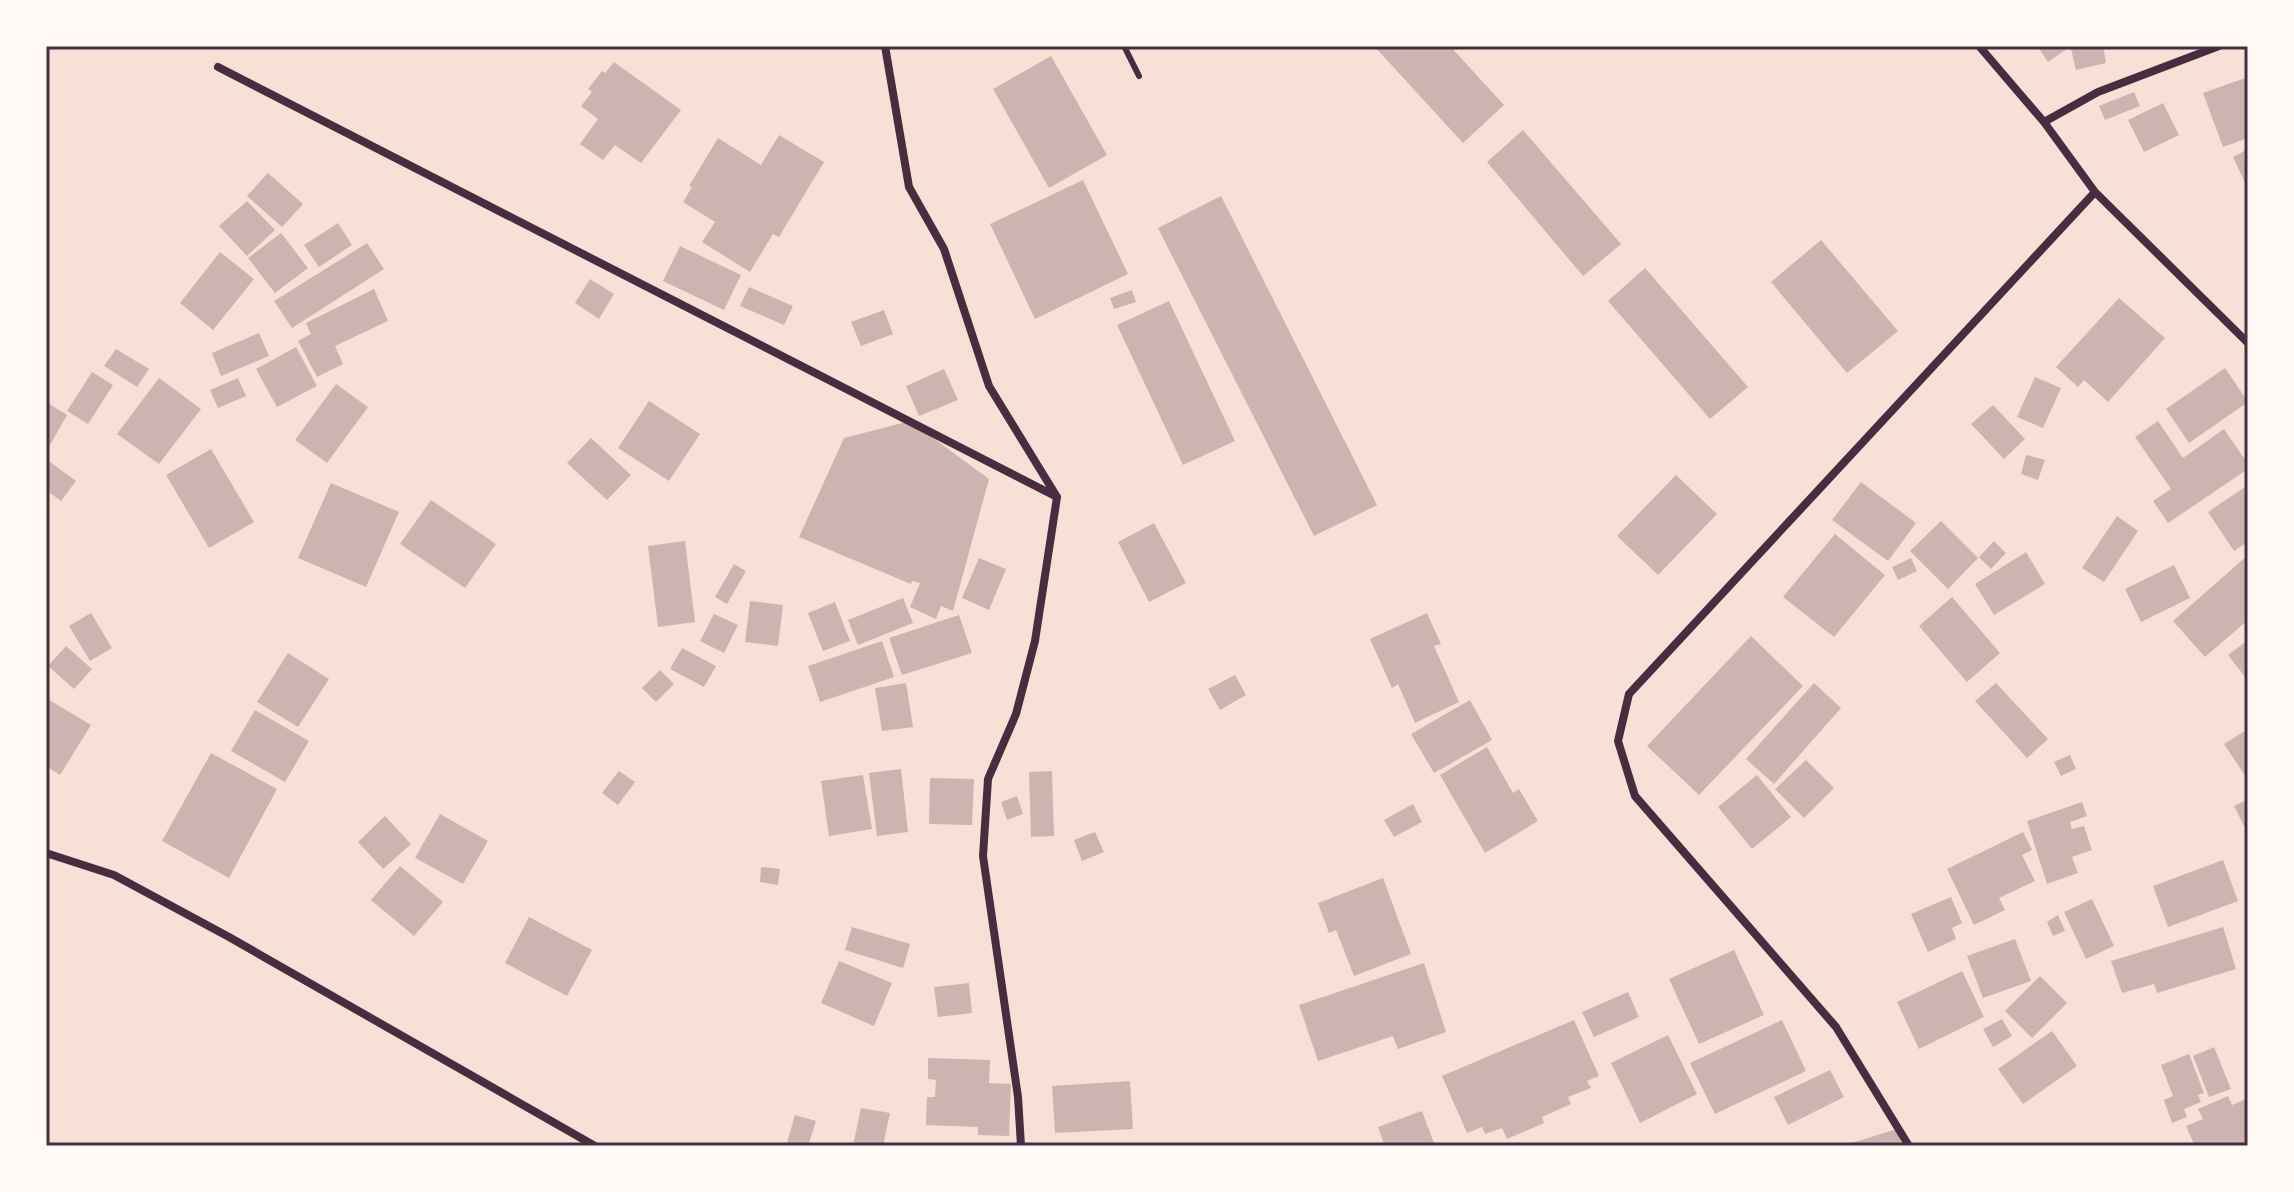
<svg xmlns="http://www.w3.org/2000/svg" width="2294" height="1192" viewBox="0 0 2294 1192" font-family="'Crimson Pro',serif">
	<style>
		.building { fill: #ccb4b1 }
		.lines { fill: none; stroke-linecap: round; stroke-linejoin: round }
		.service { stroke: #4a2c40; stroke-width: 6 }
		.minor { stroke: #4a2c40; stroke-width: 8 }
		.neatline { fill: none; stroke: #4a2c40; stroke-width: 3 }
	</style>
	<rect width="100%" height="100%" fill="#f7e1d7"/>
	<path class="building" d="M1374,46H1450L1504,105L1463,143Z
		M2037,46H2071L2048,62Z
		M2085,46H2103L2106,63L2076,70L2071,49Z
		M1051,56L1107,155L1049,188L993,89Z
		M614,62L681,110L641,163L615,145L603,160L580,144L598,119L581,106L592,92L588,89L602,71L605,73Z
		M2248,77V138L2223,147L2203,93Z
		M2134,92L2140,106L2105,120L2099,106Z
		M2163,103L2179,135L2144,152L2128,120Z
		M1523,130L1621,244L1583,276L1487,162Z
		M779,135L824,162L779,237L773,234L750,272L702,242L715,222L683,202L692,187L689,186L718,138L761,165Z
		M2248,149V189L2233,157Z
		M268,173L303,204L282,227L247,196Z
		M1083,180L1128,274L1035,319L990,224Z
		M1221,196L1377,505L1314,536L1158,228Z
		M247,201L275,230L247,256L219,226Z
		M338,223L352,245L319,267L304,245Z
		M281,233L308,268L275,293L248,258Z
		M1821,240L1898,331L1847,373L1771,282Z
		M367,243L384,269L292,328L274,301Z
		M680,246L741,275L724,310L663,281Z
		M220,252L254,279L213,330L180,303Z
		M1645,268L1748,387L1710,419L1608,301Z
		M590,279L614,294L599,319L575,303Z
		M749,287L793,306L784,325L740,306Z
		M374,289L388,321L335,346L343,364L317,377L298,341L311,334L306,323Z
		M1132,290L1136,302L1114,309L1110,298Z
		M2119,298L2165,338L2108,402L2084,380L2078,387L2056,367Z
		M1169,301L1235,441L1183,465L1117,325Z
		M884,310L893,334L861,346L851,322Z
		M259,333L269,356L221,376L212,353Z
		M296,347L317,386L277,407L256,369Z
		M116,349L149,369L137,387L104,366Z
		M2225,368L2248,402L2189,443L2166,409Z
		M944,369L958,400L919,416L906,386Z
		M92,372L113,385L88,424L67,411Z
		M2035,377L2061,388L2043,428L2017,417Z
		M159,378L201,409L159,464L117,434Z
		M238,378L246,396L218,408L210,390Z
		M336,384L368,407L327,463L295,440Z
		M649,401L700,434L669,481L618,448Z
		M46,402L67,415L50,445L46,443Z
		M1993,405L2025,439L2004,459L1971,424Z
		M910,421L989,479L953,611L941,606L936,619L910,607L920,583L912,581L911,584L799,537L844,438Z
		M2158,421L2183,458L2224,429L2248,464V469L2168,523L2153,501L2171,489L2135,437Z
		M591,438L631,475L607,500L567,463Z
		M211,449L254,522L209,548L166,475Z
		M2026,455L2045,460L2038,480L2021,474Z
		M46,459L76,481L61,501L46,490Z
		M1676,475L1717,514L1658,575L1617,536Z
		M1861,482L1916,523L1888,561L1832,520Z
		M331,483L399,512L366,587L298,558Z
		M2248,485V542L2234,551L2208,512Z
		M431,500L496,544L465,588L400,544Z
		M2117,516L2138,531L2104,582L2082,568Z
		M1941,521L1978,558L1948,589L1910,551Z
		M1154,523L1186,583L1149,602L1118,542Z
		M1835,534L1885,575L1834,637L1783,597Z
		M685,541L695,622L658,627L648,546Z
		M1994,541L2006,553L1991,569L1979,557Z
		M2026,552L2045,584L1994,615L1975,584Z
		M2248,555V620L2205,657L2173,621Z
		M979,558L1006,569L989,610L962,598Z
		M1911,558L1917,571L1898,580L1892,567Z
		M734,564L746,571L727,604L715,597Z
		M2174,565L2190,598L2141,622L2125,589Z
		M1952,597L2000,653L1967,682L1919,626Z
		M903,598L913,623L858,645L848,620Z
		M750,601L783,605L778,646L745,642Z
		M835,602L850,641L823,651L808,613Z
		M91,613L112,648L90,661L69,626Z
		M1427,613L1441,644L1434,646L1459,702L1415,723L1398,684L1392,688L1370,639Z
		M714,614L738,625L724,653L700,641Z
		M959,615L972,653L902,675L889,638Z
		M1751,636L1803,686L1699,795L1647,746Z
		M2248,640V681L2228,655Z
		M882,641L894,677L820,702L808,666Z
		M66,646L92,669L74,689L48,666Z
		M682,648L716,666L704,687L670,669Z
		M288,653L329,679L298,727L257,702Z
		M660,670L674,684L656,702L642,688Z
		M1235,675L1246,695L1220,710L1208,689Z
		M906,683L913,727L882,731L875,688Z
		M1814,683L1841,708L1774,784L1746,759Z
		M1996,683L2048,739L2027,758L1975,701Z
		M46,698L91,725L60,775L46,766Z
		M1470,700L1492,740L1434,773L1411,734Z
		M255,710L309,741L285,782L231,751Z
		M2248,729V780L2224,744Z
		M1487,747L1513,793L1519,789L1538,821L1485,853L1440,775Z
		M211,753L277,789L229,878L162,841Z
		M2070,755L2076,769L2061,776L2054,762Z
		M1806,760L1834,788L1804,818L1775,789Z
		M901,769L908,832L877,836L869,773Z
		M619,771L635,782L618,805L602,793Z
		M1052,771L1054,836L1031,837L1029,772Z
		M863,775L872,829L829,836L821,781Z
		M1757,775L1791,817L1752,849L1718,807Z
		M930,778L974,779L972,825L929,824Z
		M1017,796L1023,814L1007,820L1001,802Z
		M2248,799V834L2234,806Z
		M2082,802L2087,816L2070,822L2072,829L2084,826L2092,850L2072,857L2078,873L2047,884L2027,821Z
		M1413,804L1422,822L1394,837L1384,820Z
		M440,814L488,841L463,884L415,858Z
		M385,816L411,844L383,869L358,842Z
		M1095,832L1104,852L1082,861L1074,840Z
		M2023,832L2032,850L2022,855L2035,881L1999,898L2005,910L1974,925L1947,869Z
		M2223,860L2238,901L2168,927L2153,886Z
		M400,866L443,902L414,936L371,900Z
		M761,867L780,869L778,885L760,882Z
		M1383,878L1411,954L1354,976L1336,930L1329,933L1318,903Z
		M1951,897L1962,923L1952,928L1956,939L1928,952L1911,914Z
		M2092,899L2114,946L2086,959L2064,912Z
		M2058,915L2065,931L2053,936L2047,922Z
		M529,917L592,950L567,996L505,963Z
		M852,927L910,944L903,968L845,950Z
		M2223,927L2236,969L2157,993L2154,984L2122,993L2111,961Z
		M2015,939L2031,981L1983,998L1967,956Z
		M1734,950L1764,1015L1699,1044L1669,979Z
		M839,961L892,983L874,1026L821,1003Z
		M1424,963L1446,1032L1398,1049L1393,1036L1318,1061L1299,1005Z
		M1962,971L1984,1017L1919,1049L1897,1002Z
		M2040,976L2067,1003L2032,1038L2005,1011Z
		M969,983L972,1013L938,1017L934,987Z
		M1628,992L1639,1017L1594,1037L1582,1012Z
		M2002,1019L2012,1036L1993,1047L1983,1029Z
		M1574,1020L1599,1076L1587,1081L1591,1088L1568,1097L1571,1104L1542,1117L1544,1123L1507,1139L1502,1128L1485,1134L1482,1127L1467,1133L1442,1076Z
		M1782,1020L1806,1071L1715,1114L1690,1063Z
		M2052,1031L2077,1066L2023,1104L1998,1069Z
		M1668,1035L1697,1094L1640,1123L1611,1063Z
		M2214,1047L2231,1089L2209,1097L2193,1056Z
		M2189,1054L2204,1093L2198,1095L2201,1102L2184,1109L2187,1117L2172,1123L2164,1100L2173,1096L2161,1065Z
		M928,1058L990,1060L989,1083L1011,1084L1009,1136L978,1135V1127L926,1125L927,1097H935L936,1080L928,1079Z
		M1830,1070L1844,1097L1788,1125L1774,1097Z
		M1130,1081L1133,1129L1055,1133L1052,1086Z
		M2228,1096L2232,1105L2248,1098V1146H2195L2186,1126L2203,1119L2198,1109Z
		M861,1108L890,1113L883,1146H853Z
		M1422,1111L1435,1146H1385L1378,1127Z
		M795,1115L816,1121L808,1146H786Z
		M1897,1129L1902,1146H1845V1145Z"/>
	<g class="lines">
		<path class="service" d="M1124,46L1139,76"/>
		<path class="minor" d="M885,46L909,187L944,249L989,386L1057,497L1035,641L1016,714L988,779L983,856L1018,1097L1021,1146
			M1979,46L2044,122L2095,192L2248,343
			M218,67L1057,497
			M2044,122L2098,92L2219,46
			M46,853L114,875L229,937L595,1146
			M1909,1146L1836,1027L1635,796L1618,741L1629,694L2095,192"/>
	</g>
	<rect width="2294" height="1192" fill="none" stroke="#fffaf5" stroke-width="96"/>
	<rect x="48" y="48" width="2198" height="1096" class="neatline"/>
</svg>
